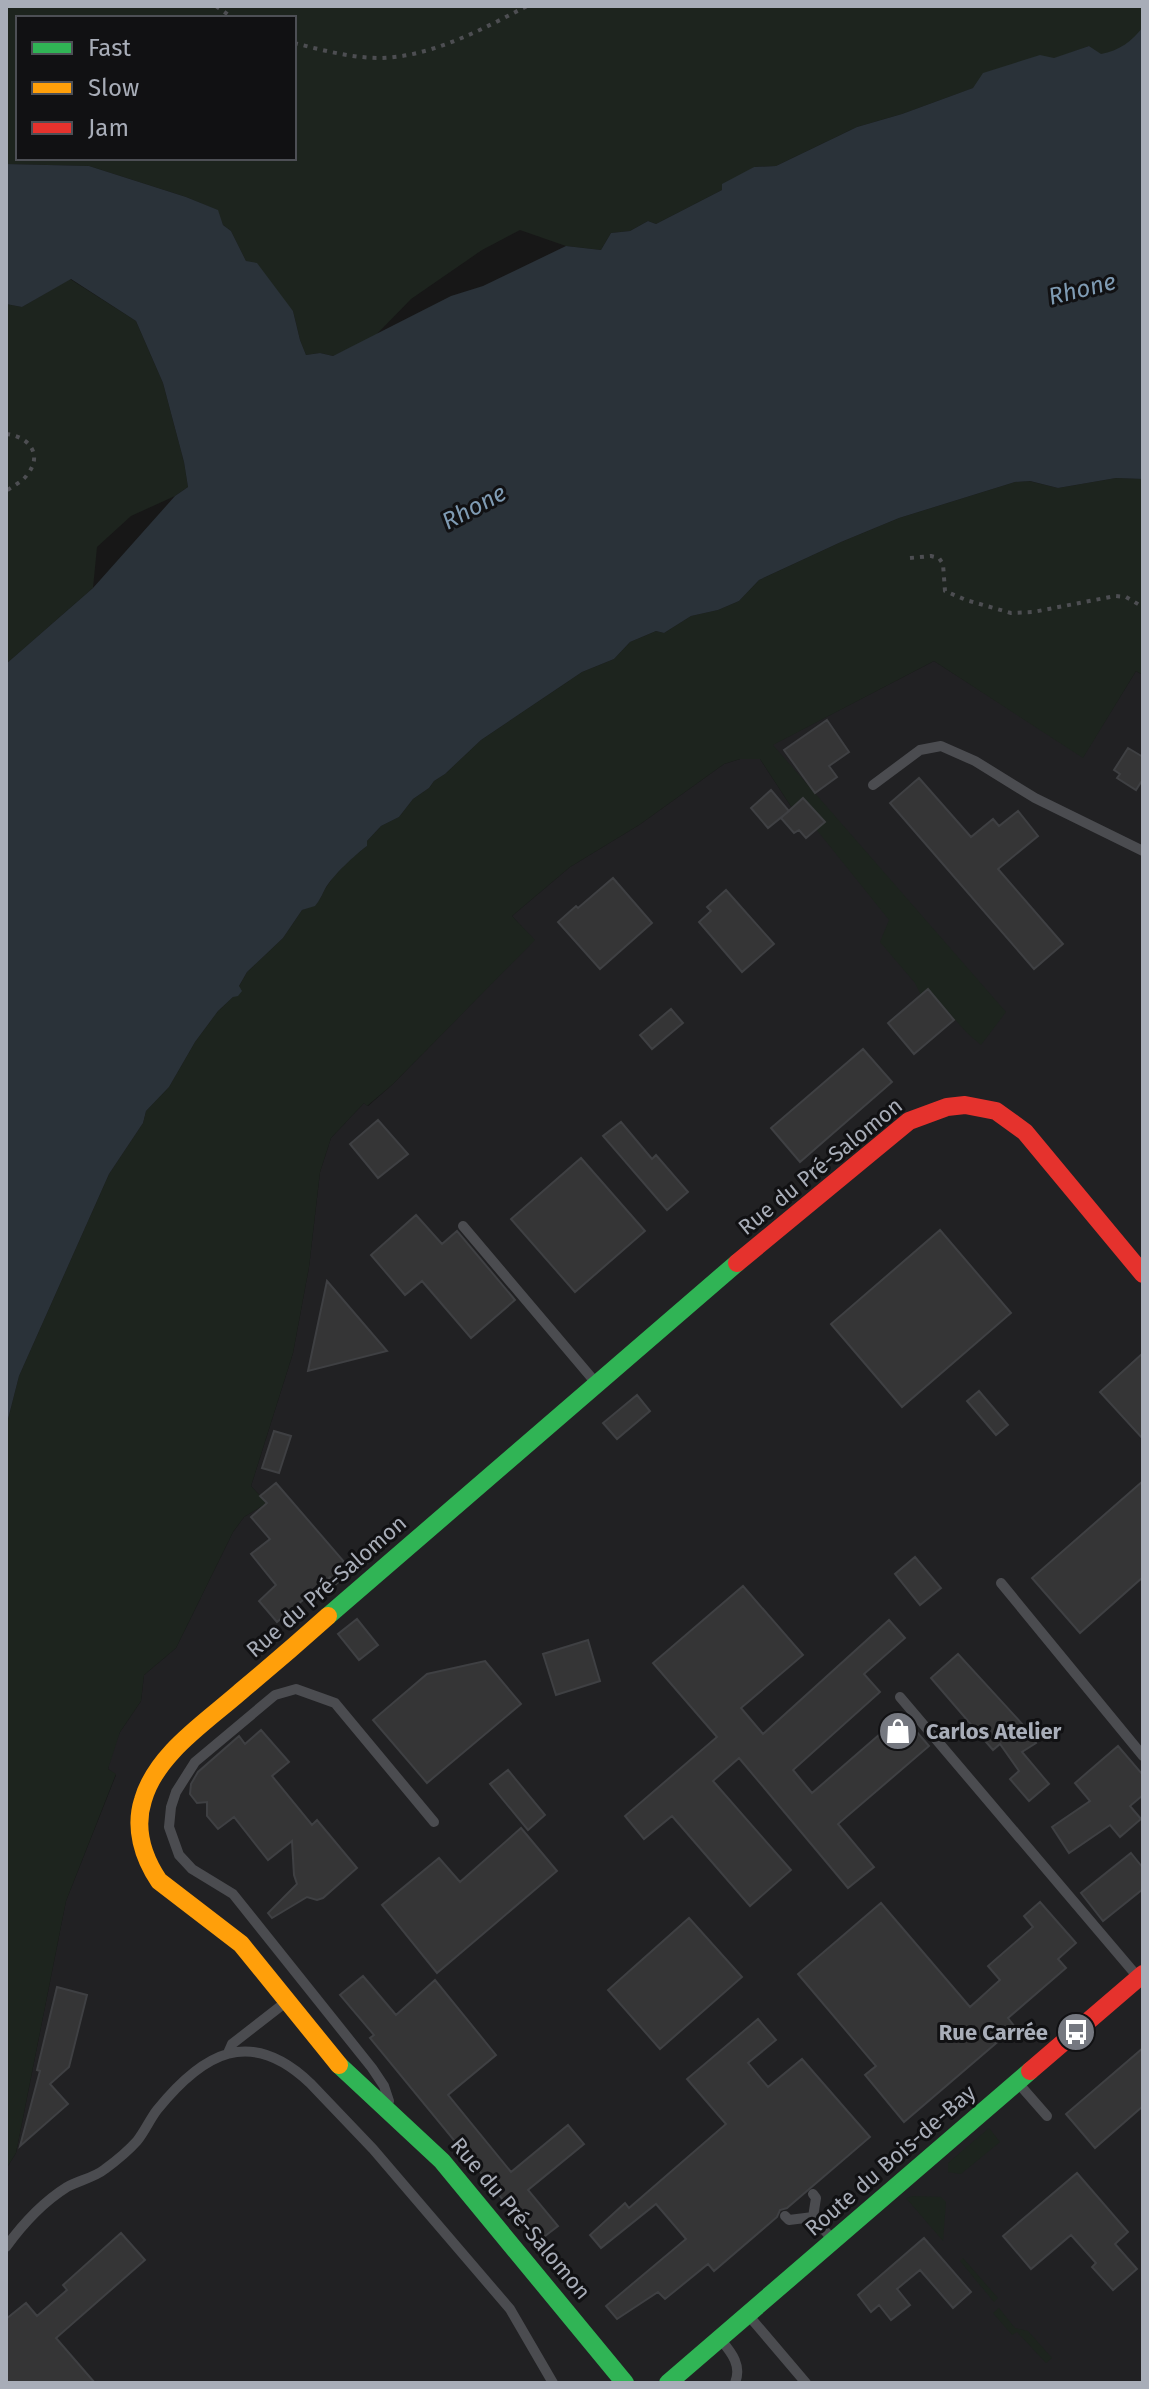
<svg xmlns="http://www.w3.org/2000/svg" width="1149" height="2389" viewBox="0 0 1149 2389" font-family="'Fira Sans',sans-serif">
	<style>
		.built { fill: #212123 }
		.green { fill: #1d241e; fill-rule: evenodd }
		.water { fill: #2a3239 }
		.building { fill: #353536; stroke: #3f4043; stroke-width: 2 }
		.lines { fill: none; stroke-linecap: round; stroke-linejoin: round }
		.path { stroke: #4d4e52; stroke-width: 4; stroke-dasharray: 4 6; stroke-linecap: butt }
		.lane { stroke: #4b4c50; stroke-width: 10 }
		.fast { stroke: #30b455; stroke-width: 18 }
		.slow { stroke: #ff9f0a; stroke-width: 18 }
		.jam { stroke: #e5322d; stroke-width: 18 }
		.labels { text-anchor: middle; stroke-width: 6; stroke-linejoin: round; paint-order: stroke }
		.street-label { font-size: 22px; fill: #a8adb8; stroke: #111113 }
		.poi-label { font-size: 22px; font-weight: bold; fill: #a8adb8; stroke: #111113; text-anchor: start }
		.water-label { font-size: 24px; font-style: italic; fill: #7f9bb3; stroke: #111113 }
	</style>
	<rect width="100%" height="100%" fill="#171717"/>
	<path class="built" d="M934,661L1083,757L1136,671L1143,675V2383H6V2169L16,2153L66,1901L116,1775L108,1769L111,1754L120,1732L141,1701L144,1675L176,1648L233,1532L244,1517L267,1503L251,1486L293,1353L309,1267L320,1172L331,1138L364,1103L368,1106L393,1084L534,940L512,916L570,867L639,825L724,764L740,759H760L792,808L809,789L772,745Z"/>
	<path class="green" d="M6,6H1143C1143,12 1144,20 1143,26C1139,42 1116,52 1101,55L1089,46L902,114L857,127L776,166L754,167L722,190L656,224L648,221L630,231L611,233L601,250L566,246L520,230L482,250L411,299L374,337L333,356L320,353L306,355L300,340L293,311L246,261L231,231L223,225L217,210L186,197L89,166L6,164ZM18,18H294V158H18Z
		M70,279L136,321L163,383L184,462L188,487L175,496L131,516L97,547L93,588L6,664V304L22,307Z
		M1116,478L1143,479V675L1136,671L1083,758L934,661L773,745L1006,1012L981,1045L967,1033L928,989L921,995L915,983L880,942L889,920L808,819L814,810L802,798L792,808L760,759H740L724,764L639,825L570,867L512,916L535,940L393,1084L367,1106L364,1103L331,1138L320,1172L309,1267L293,1353L251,1486L267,1503L244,1517L233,1532L176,1648L144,1675L141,1701L120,1732L108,1769L116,1774L66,1901L16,2153L6,2169V1427L19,1376L109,1174L143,1123L146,1111L169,1087L195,1042L218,1011L233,997L247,972L283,938L302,910L315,905C320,900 322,895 325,889C334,874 353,856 367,846V841L381,826L399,817L413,799L429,788L434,781L445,774L481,740L582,672L614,659L630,642L656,631L664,633L691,616L718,610L739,601L759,580L841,542L899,518L1015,482L1029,481L1058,488Z
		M989,2128L1000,2142L961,2174L948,2172V2163Z
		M913,2196L941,2197L946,2202L943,2241L906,2198Z
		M963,2258L998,2298L994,2302L960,2261Z
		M999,2308L1015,2328L1028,2331L1052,2358L1046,2363L1017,2332L1012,2335L993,2313Z"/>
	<path class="water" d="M1143,27V479L1116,478L1058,488L1030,481L1015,482L899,518L841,542L759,580L739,601L718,610L691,616L664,633L656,631L630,642L614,659L582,672L481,740L445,774L434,781L429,788L413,799L399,817L381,826L367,841V846C355,855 333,875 325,889C322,895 320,900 315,906L302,910L283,938L247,972L239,986L242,991L238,996L233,997L218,1011L195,1042L169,1087L146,1111L143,1123L109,1174L19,1376L6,1427V664L93,588L175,496L188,487L184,462L163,383L136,321L71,279L22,307L6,304V164L89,166L186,197L218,210L223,225L231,231L246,261L257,263L293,311L300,340L306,355L320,353L333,356L451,296L483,286L566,246L601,250L611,233L630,231L648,221L656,224L722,190V184L754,167L776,166L857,127L902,114L973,88L983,73L1040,55L1054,58L1089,46L1101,54C1119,51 1132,41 1143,27Z"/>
	<path class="building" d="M827,720L849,752L829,766L837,777L815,793L784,750Z
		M1128,748L1143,757V779L1136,790L1117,778L1120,774L1114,770Z
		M919,778L971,837L993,819L999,826L1018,811L1038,836L998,869L1063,944L1034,969L890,803Z
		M771,790L789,811L768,828L751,808Z
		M803,798L825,822L806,838L799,830L794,833L781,818Z
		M613,878L652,923L600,969L558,922L576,906L578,908Z
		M726,890L774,944L742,972L699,922L711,911L707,907Z
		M928,989L954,1020L914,1054L888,1023Z
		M671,1009L683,1023L652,1049L640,1035Z
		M863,1049L892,1082L800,1162L771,1128Z
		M378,1120L408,1154L378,1178L350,1144Z
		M621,1122L652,1159L656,1155L688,1192L667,1210L603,1136Z
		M581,1158L645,1231L575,1292L511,1219Z
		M416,1215L442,1244L457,1231L515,1300L471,1338L422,1281L405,1295L371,1255Z
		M940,1230L1011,1313L902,1407L831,1324Z
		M327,1281L387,1351L308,1371Z
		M1143,1353V1439L1100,1392Z
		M979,1391L1008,1425L996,1435L967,1401Z
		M637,1395L650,1411L617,1439L603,1423Z
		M274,1431L291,1436L279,1473L262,1468Z
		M1143,1481V1577L1080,1633L1032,1578Z
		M276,1483L352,1571L336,1584L330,1577L277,1622L259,1601L276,1585L251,1554L270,1539L251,1517L267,1503L260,1496Z
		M915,1557L941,1588L920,1605L895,1574Z
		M743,1586L803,1655L741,1708L763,1734L889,1620L905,1638L864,1674L880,1692L793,1770L812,1793L902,1715L929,1746L838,1824L874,1867L848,1888L739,1758L713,1781L791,1870L750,1906L672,1816L644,1839L625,1816L717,1737L653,1663Z
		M357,1619L378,1645L359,1660L338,1634Z
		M588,1640L600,1681L556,1695L543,1654Z
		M958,1654L1025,1727L1036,1743L1022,1752L1049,1784L1029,1801L1010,1779L1019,1771L1000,1744L993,1750L931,1678Z
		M485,1661L521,1704L427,1783L373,1720L427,1674Z
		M261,1730L289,1762L272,1776L312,1825L317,1820L357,1868L323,1898L317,1900L307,1897L272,1918L268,1913L297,1884L294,1875L292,1841L268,1860L234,1817L218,1829L207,1816V1802L197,1803L190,1794L191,1784L198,1772L239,1736L245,1744Z
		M1118,1746L1143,1775V1795L1130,1806L1141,1819L1120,1837L1110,1825L1069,1853L1052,1827L1090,1801L1075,1783Z
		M508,1770L545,1815L528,1830L490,1784Z
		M521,1828L557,1871L437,1973L382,1905L439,1858L460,1882Z
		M1131,1853L1143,1868V1889L1103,1921L1081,1893Z
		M1040,1902L1076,1943L1058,1959L1066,1968L1008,2018L1015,2027L904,2122L865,2075L876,2066L798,1974L881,1903L970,2007L1000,1980L988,1966L1033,1927L1024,1916Z
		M689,1918L742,1977L660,2049L608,1990Z
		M363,1976L396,2015L435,1980L496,2055L448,2095L511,2172L568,2125L584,2144L528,2190L558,2226L540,2240L510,2205L508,2206L370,2038L374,2035L340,1995Z
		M57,1987L87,1995L69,2067L50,2084L68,2104L20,2146L40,2071L37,2070Z
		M758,2019L776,2040L748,2063L768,2087L802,2059L870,2137L787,2208L780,2210L777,2217L714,2271L708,2264L665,2299L658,2292L617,2319L606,2306L686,2239L656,2204L601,2248L590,2235L625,2203L629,2208L726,2124L687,2079Z
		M1143,2048V2106L1095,2148L1066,2114Z
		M1077,2173L1128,2232L1115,2244L1137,2269L1113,2290L1092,2267L1096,2263L1071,2235L1031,2269L1003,2236Z
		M121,2233L145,2260L56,2338L95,2383H6V2319L26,2303L37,2316L67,2290L63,2285Z
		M924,2238L971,2292L953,2308L920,2270L897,2289L910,2305L891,2320L879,2305L871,2312L858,2295Z"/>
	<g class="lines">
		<path class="path" d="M216,6L233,18
			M294,43C322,50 351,58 380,58C431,57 483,29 527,6
			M6,434C28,436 44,454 27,475C22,482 13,486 6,491
			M910,558L931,556L939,558L943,564L945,591L966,600L1011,613L1033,612L1115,596L1126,597L1143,607"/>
		<path class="lane" d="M873,785L920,750L941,746L975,761L1035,798L1143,851
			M463,1226L596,1383
			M1001,1583L1143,1756
			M900,1697L1137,1976
			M228,2053L232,2044L286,2002
			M1019,2084L1047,2116
			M389,2101L384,2086L372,2068L233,1894L192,1869L179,1855L169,1827L171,1807L176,1792L195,1762L275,1695L296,1689L335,1703L434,1822
			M813,2194L816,2198L813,2217L832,2239
			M785,2216L789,2220L813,2217
			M6,2247C22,2225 43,2202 67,2187C79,2180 94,2178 105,2169C116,2161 128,2151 137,2141C145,2131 150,2119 157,2110C203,2053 250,2026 310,2083L373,2149L510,2309L553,2383
			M749,2316L806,2383
			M721,2340C732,2353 742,2366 735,2383"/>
		<path class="fast" d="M328,1616L737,1263
			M339,2065L442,2161L625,2383
			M668,2383L1030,2071"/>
		<path class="slow" d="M328,1616C299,1642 270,1667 240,1692C206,1722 156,1754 143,1800C134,1828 143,1857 159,1881L241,1944L339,2065"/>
		<path class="jam" d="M737,1263L909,1121L947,1107L965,1105L996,1111L1025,1132L1143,1274
			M1030,2071L1143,1974"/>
	</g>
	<defs>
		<symbol id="shop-disc" viewBox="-11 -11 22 22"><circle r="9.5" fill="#757880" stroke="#111113"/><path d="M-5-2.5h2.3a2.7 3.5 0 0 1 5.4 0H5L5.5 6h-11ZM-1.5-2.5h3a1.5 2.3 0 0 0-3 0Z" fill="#fff"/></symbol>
		<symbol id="bus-disc" viewBox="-11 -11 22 22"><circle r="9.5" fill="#757880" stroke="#111113"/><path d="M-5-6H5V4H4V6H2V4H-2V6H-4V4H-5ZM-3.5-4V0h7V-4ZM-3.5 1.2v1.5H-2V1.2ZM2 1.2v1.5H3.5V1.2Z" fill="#fff"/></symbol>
	</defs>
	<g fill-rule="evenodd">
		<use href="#shop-disc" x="876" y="1709" width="44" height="44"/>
		<use href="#bus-disc" x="1054" y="2010" width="44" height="44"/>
	</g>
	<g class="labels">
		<g class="street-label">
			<text transform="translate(820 1166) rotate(-39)" y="8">Rue du Pré-Salomon</text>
			<text transform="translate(326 1586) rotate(-41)" y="8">Rue du Pré-Salomon</text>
			<text transform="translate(890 2160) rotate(-41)" y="8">Route du Bois-de-Bay</text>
			<text transform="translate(521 2218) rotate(50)" y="8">Rue du Pré-Salomon</text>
		</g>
		<g class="poi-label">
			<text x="926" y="1739">Carlos Atelier</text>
			<text x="1048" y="2040" text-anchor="end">Rue Carrée</text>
		</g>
		<g class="water-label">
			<text transform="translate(1082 289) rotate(-14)" y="8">Rhone</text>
			<text transform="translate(474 507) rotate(-28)" y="8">Rhone</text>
		</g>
	</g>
	<rect width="1149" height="2389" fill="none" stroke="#a8adb8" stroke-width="16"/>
	<rect x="16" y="16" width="280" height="144" fill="#111113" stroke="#4d4f55" stroke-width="2"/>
	<rect x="32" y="42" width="40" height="12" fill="#30b455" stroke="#4d4f55" stroke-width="2"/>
	<text x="88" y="56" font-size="24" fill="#a8adb8">Fast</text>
	<rect x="32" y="82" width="40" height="12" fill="#ff9f0a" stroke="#4d4f55" stroke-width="2"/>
	<text x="88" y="96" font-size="24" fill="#a8adb8">Slow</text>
	<rect x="32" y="122" width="40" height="12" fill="#e5322d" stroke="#4d4f55" stroke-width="2"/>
	<text x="88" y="136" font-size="24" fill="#a8adb8">Jam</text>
</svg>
